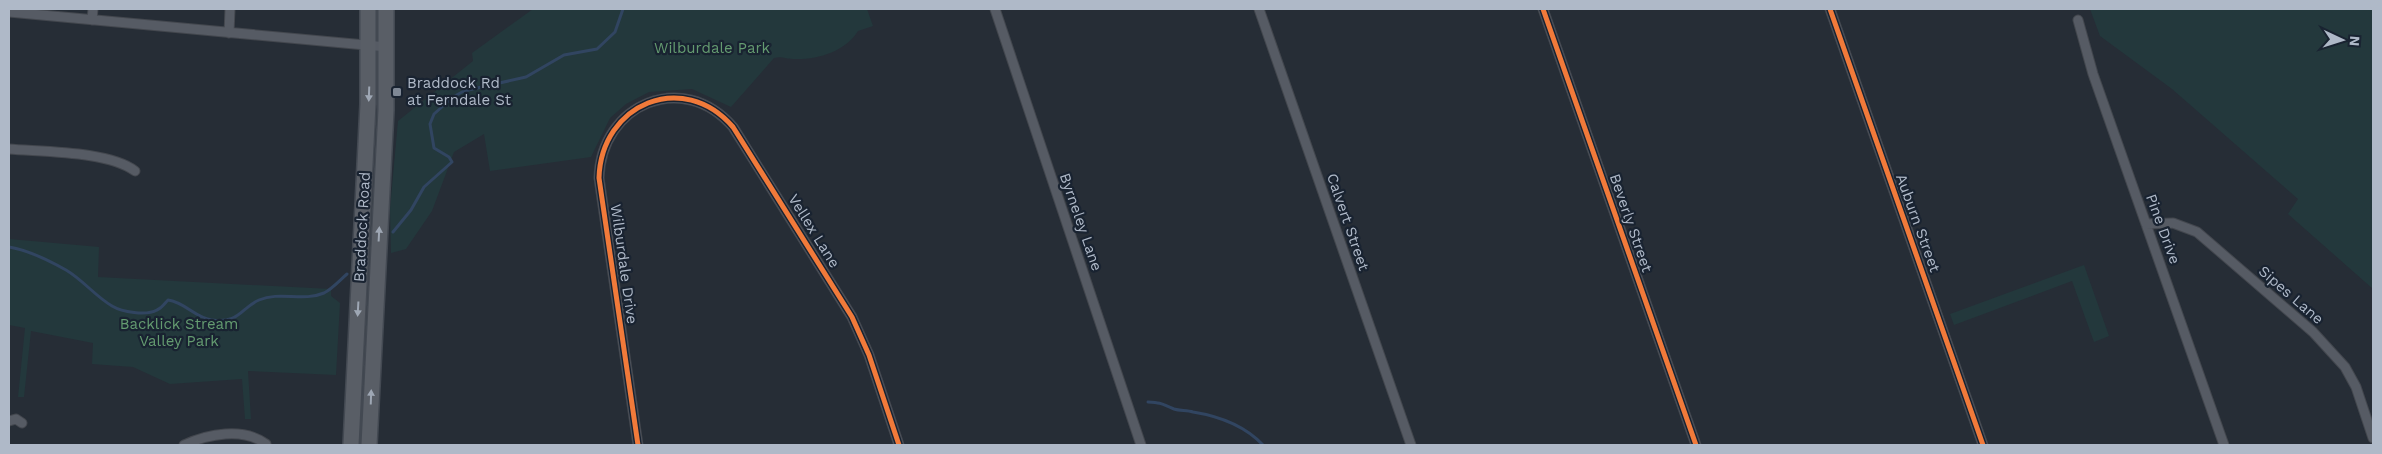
<svg xmlns="http://www.w3.org/2000/svg" width="2382" height="454" viewBox="0 0 2382 454" font-family="'Work Sans',sans-serif">
	<style>
		.green { fill: #23383c }
		.lines { fill: none; stroke-linecap: round; stroke-linejoin: round }
		.stream { stroke: #314561; stroke-width: 3 }
		.street-casing { stroke: #43474e; stroke-width: 11 }
		.primary-casing { stroke: #434952; stroke-width: 18 }
		.street { stroke: #565b64; stroke-width: 9 }
		.primary { stroke: #595e66; stroke-width: 15 }
		.cycleway-casing { stroke: #192331; stroke-width: 8 }
		.cycleway { stroke: #f17a3a; stroke-width: 5 }
		.oneway { fill: #9ea7b4 }
		.poi-dot { fill: #7f8895; stroke: #192331; stroke-width: 2 }
		.labels { text-anchor: middle; stroke-width: 4.5; stroke-linejoin: round; paint-order: stroke }
		.park-label { font-size: 15px; fill: #649b70; stroke: #192331 }
		.poi-label { font-size: 15px; fill: #afb9c8; stroke: #192331; text-anchor: start }
		.street-label { font-size: 15px; fill: #afb9c8; stroke: #192331 }
	</style>
	<rect width="100%" height="100%" fill="#262d36"/>
	<path class="green" d="M533,9H867L873,26L858,31C845,52 817,60 793,59C785,59 782,56 774,58L731,107L692,89L649,92L626,104L610,118L591,157L490,171L484,134L454,152L432,211L406,249L391,253L390,209L398,121L473,61L472,53Z
		M2090,9H2373V289L2288,214L2298,199L2172,89L2100,36Z
		M9,239L99,247L98,277L331,289V296L340,303L336,375L248,371L251,419H245L242,379L170,384L133,367L92,364L93,343L31,331L24,397H18L25,328L9,325Z
		M2084,265L2109,336L2094,342L2072,281L1954,325L1950,314Z"/>
	<g class="lines">
		<path class="stream" d="M393,232L411,210L424,187L452,162L449,157L434,148L430,124L434,114L453,97L464,91L526,77L564,55L597,49L615,32L623,9
			M9,247C28,250 50,261 66,270C83,280 95,296 112,306C122,312 146,316 157,310C162,308 165,303 168,300C185,302 195,318 212,320C239,324 241,308 259,300C280,291 303,302 324,293C332,289 340,280 347,274
			M1148,402C1164,403 1161,404 1174,409C1180,411 1187,410 1193,412C1218,416 1245,426 1263,445"/>
		<defs>
			<path id="street" d="M995,9L1141,445
				M1259,9L1411,445
				M1543,9L1696,445
				M1830,9L1983,445
				M9,12L387,47
				M92,20L93,9
				M2078,20L2093,74L2224,445
				M229,33L230,9
				M9,149C43,152 109,151 135,171
				M2146,224L2173,223L2197,232L2313,332L2345,367L2356,387L2373,438
				M9,421L16,419L22,423
				M184,445C208,434 243,427 266,444
				M638,445L599,178C601,104 683,69 733,127L852,317L869,355L899,445"/>
			<path id="primary" d="M351,445L368,104V9
				M369,445L386,110V9"/>
		</defs>
		<use href="#street" class="street-casing"/>
		<use href="#primary" class="primary-casing"/>
		<use href="#street" class="street"/>
		<use href="#primary" class="primary"/>
		<defs>
			<path id="cycleway" d="M1543,9L1696,445
				M1830,9L1983,445
				M638,445L599,178C601,104 683,69 733,127L852,317L869,355L899,445"/>
		</defs>
		<use href="#cycleway" class="cycleway-casing"/>
		<use href="#cycleway" class="cycleway"/>
	</g>
	<defs><path id="oneway-solid" d="M-6-.8H1V-3.2L6.5 0L1 3.2V.8H-6Z" transform="scale(1.25)"/></defs>
	<g class="oneway">
		<use href="#oneway-solid" transform="translate(369 94) rotate(92)"/>
		<use href="#oneway-solid" transform="translate(379 234) rotate(-87)"/>
		<use href="#oneway-solid" transform="translate(358 309) rotate(93)"/>
		<use href="#oneway-solid" transform="translate(371 397) rotate(-88)"/>
	</g>
	<rect class="poi-dot" x="392" y="87" width="10" height="10" rx="2.5"/>
	<g class="labels">
		<g class="park-label">
			<text x="712" y="53">Wilburdale Park</text>
			<text x="179" y="329">Backlick Stream<tspan x="179" dy="17">Valley Park</tspan></text>
		</g>
		<g class="poi-label">
			<text x="407" y="88">Braddock Rd<tspan x="407" dy="17">at Ferndale St</tspan></text>
		</g>
		<g class="street-label">
			<text transform="translate(1081 222) rotate(71)" y="5">Byrneley Lane</text>
			<text transform="translate(1348 222) rotate(71)" y="5">Calvert Street</text>
			<text transform="translate(1631 223) rotate(71)" y="5">Beverly Street</text>
			<text transform="translate(1918 223) rotate(70)" y="5">Auburn Street</text>
			<text transform="translate(362 227) rotate(-87)" y="5">Braddock Road</text>
			<text transform="translate(2163 229) rotate(70)" y="5">Pine Drive</text>
			<text transform="translate(814 231) rotate(58)" y="5">Vellex Lane</text>
			<text transform="translate(624 264) rotate(82)" y="5">Wilburdale Drive</text>
			<text transform="translate(2291 295) rotate(41)" y="5">Sipes Lane</text>
		</g>
	</g>
	<rect width="2382" height="454" fill="none" stroke="#afb9c8" stroke-width="20"/>
	<g transform="translate(2342 40) rotate(94)" stroke="#192331" stroke-width="4" paint-order="stroke">
	<path d="M0-4L9 19L0 12L-9 19Z" fill="#afb9c8"/>
	<text y="-8" font-size="14" font-weight="bold" text-anchor="middle" fill="#afb9c8">N</text>
	</g>
</svg>
